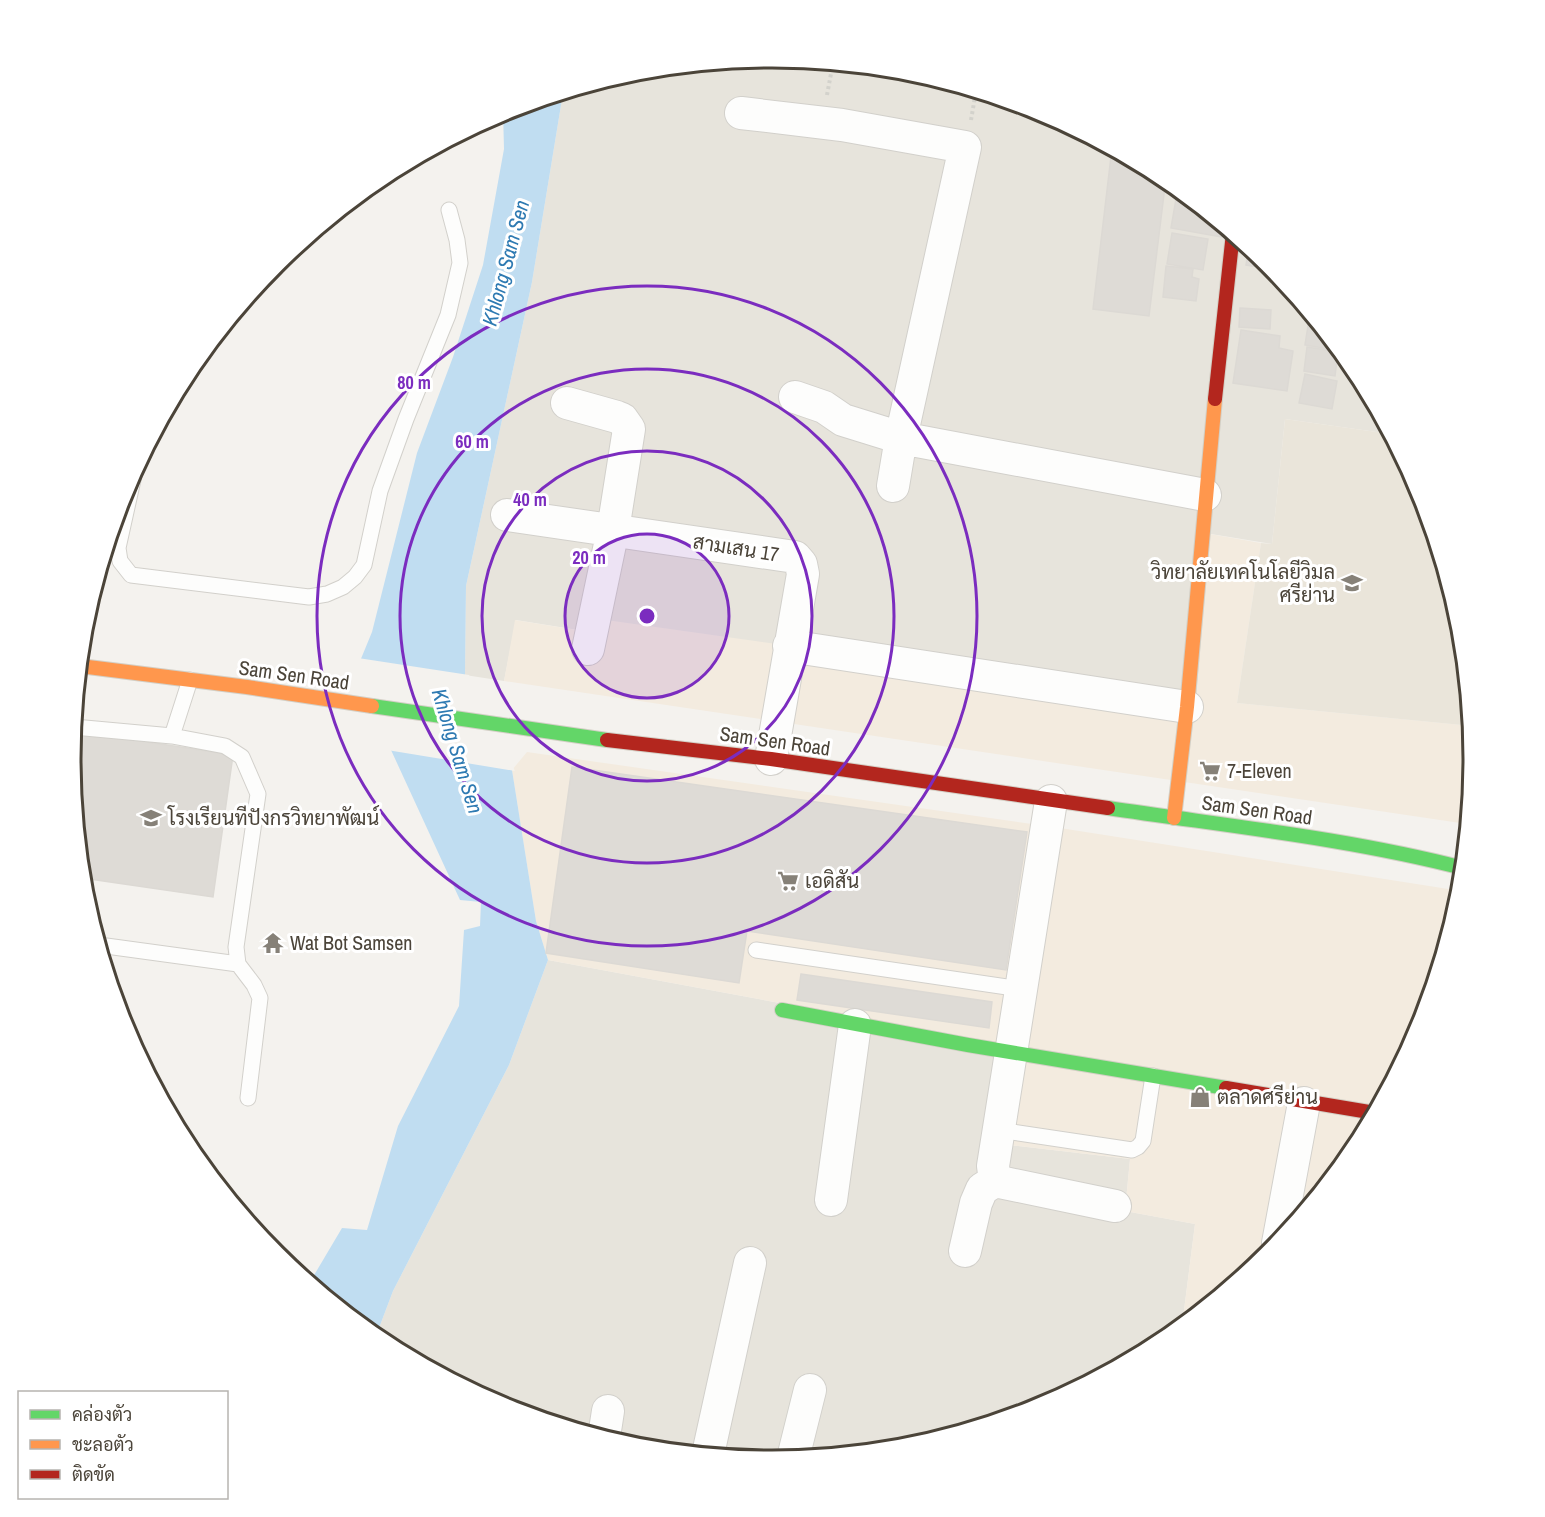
<svg xmlns="http://www.w3.org/2000/svg" width="1545" height="1517" viewBox="0 0 1545 1517" font-family="'Archivo Narrow',Sarabun,sans-serif">
	<style>
		.residential { fill: #e7e4dc }
		.commercial { fill: #f3ebdf }
		.education { fill: #eae5da }
		.water { fill: #c0ddf1 }
		.pier { fill: #f4f2ee }
		.building { fill: #dedbd6; stroke: #dcd9d4; stroke-width: 1.5 }
		.lines { fill: none; stroke-linecap: round; stroke-linejoin: round }
		.lane-casing { stroke: #d2d0cb; stroke-width: 17 }
		.street-casing { stroke: #d2d0cb; stroke-width: 34 }
		.fast-casing { stroke: #d3cfc5; stroke-width: 16 }
		.slow-casing { stroke: #d3cfc5; stroke-width: 16 }
		.jam-casing { stroke: #d3cfc5; stroke-width: 16 }
		.path { stroke: #d3d2cc; stroke-width: 4; stroke-dasharray: 3 3; stroke-linecap: butt }
		.lane { stroke: #fdfdfc; stroke-width: 15 }
		.street { stroke: #fdfdfc; stroke-width: 32 }
		.fast { stroke: #63d668; stroke-width: 14 }
		.slow { stroke: #ff974d; stroke-width: 14 }
		.jam { stroke: #b3261e; stroke-width: 14 }
		.ring { fill: none; stroke: #7b2cbf; stroke-width: 3 }
		.labels { text-anchor: middle; stroke-width: 6; stroke-linejoin: round; paint-order: stroke }
		.street-label { font-size: 20px; fill: #4b4439; stroke: #fff }
		.poi-label { font-size: 20px; fill: #4b4439; stroke: #fff; text-anchor: start }
		.water-label { font-size: 21px; font-style: italic; fill: #2e7ab2; stroke: #fff }
		.rim { fill: none; stroke: #4b4439; stroke-width: 3 }
		.centre { fill: #7b2cbf; stroke: #fff; stroke-width: 3 }
		.ring-label { font-size: 18px; text-anchor: middle; font-weight: bold; fill: #7b2cbf; stroke: #fff; stroke-width: 6; stroke-linejoin: round; paint-order: stroke }
	</style>
	<rect width="100%" height="100%" fill="#f4f2ee"/>
	<path class="residential" d="M773,57L910,71L1041,111L1163,175L1269,263L1356,369L1391,434L1285,419L1272,544L1211,534L1196,704L584,631L516,620L504,681L465,675L466,586L532,282L563,93L636,70Z
		M548,960L1023,1048L1009,1145L1130,1159L1125,1211L1195,1224L1182,1326L1162,1342L1041,1407L909,1447L772,1460L635,1446L504,1406L382,1342L376,1336L393,1291L509,1065Z"/>
	<path class="commercial" d="M1210,534L1261,543L1237,703L1462,725L1468,696L1474,759L1467,824L504,681L515,620L583,631L585,617L1196,703Z
		M527,752L1060,828L1461,891L1460,896L1420,1027L1356,1149L1268,1255L1182,1326L1195,1224L1125,1211L1130,1159L1009,1145L1023,1048L548,960L536,921L512,770Z"/>
	<path class="education" d="M1285,419L1391,434L1421,490L1461,622L1468,696L1462,725L1237,703L1261,543L1272,544Z"/>
	<path class="water" d="M563,93L532,282L466,586L465,675L512,770L536,921L548,960L509,1065L393,1291L376,1336L310,1282L342,1228L367,1230L398,1126L459,1006L464,930L480,926L481,902L460,900L391,750L358,666L372,632L417,453L453,357L483,265L504,149L503,111Z"/>
	<path class="pier" d="M358,658L469,675L515,771L387,750L355,667Z"/>
	<path class="building" d="M1112,148L1166,178L1149,316L1093,309Z
		M1176,199L1196,203L1223,225L1221,237L1171,228Z
		M1172,233L1208,239L1203,270L1167,264Z
		M1249,246L1269,263L1274,269L1246,265Z
		M1166,266L1193,269L1192,277L1199,279L1196,301L1163,297Z
		M1240,308L1271,310L1270,329L1239,327Z
		M1310,313L1341,351L1305,345Z
		M1241,330L1280,336L1279,348L1293,351L1287,391L1233,383Z
		M1307,347L1338,352L1335,376L1304,371Z
		M1305,374L1337,381L1332,409L1299,403Z
		M74,731L233,755L213,897L83,878L71,758Z
		M572,767L1027,832L1006,970L747,931L739,983L546,953Z
		M801,974L992,1002L989,1028L797,1000Z"/>
	<g class="lines">
		<defs>
			<path id="lane" d="M135,471L118,548L120,561L131,575L309,597L327,594L343,587L355,577L364,565L380,491L406,419L448,315L460,263L457,240L449,210
				M190,680L172,736L225,746L242,757L258,794L236,947L238,964L254,985L260,998L248,1098
				M74,727L172,736
				M99,945L238,964
				M756,950L1020,989
				M999,1130L1132,1150L1138,1147L1143,1141L1153,1076"/>
			<path id="street" d="M741,113L842,125L965,147L901,438L893,486
				M795,397L824,407L843,420L901,438L1205,495
				M567,403L617,417L622,419L629,429L613,530L588,649
				M507,515L795,557L801,564L803,574L771,759
				M789,646L1187,707
				M1051,801L993,1166L995,1181L1115,1206
				M831,1200L855,1025
				M1278,1243L1304,1103
				M965,1251L976,1203L982,1189L995,1181
				M604,1437L608,1411
				M708,1454L750,1263
				M793,1458L810,1390"/>
			<path id="fast" d="M372,706L607,740
				M1108,808C1227,826 1346,838 1463,868
				M782,1010L968,1045L1226,1088"/>
			<path id="slow" d="M80,666L247,687L372,706
				M1174,818L1187,707L1215,399"/>
			<path id="jam" d="M1215,399L1233,233
				M607,740L771,759L1108,808
				M1226,1088L1375,1113"/>
		</defs>
		<use href="#lane" class="lane-casing"/>
		<use href="#street" class="street-casing"/>
		<use href="#fast" class="fast-casing"/>
		<use href="#slow" class="slow-casing"/>
		<use href="#jam" class="jam-casing"/>
		<path class="path" d="M827,95L833,63
			M971,120L976,91"/>
		<use href="#lane" class="lane"/>
		<use href="#street" class="street"/>
		<use href="#fast" class="fast"/>
		<use href="#slow" class="slow"/>
		<use href="#jam" class="jam"/>
	</g>
	<circle cx="647" cy="616" r="82" fill="#7b2cbf" fill-opacity=".12"/>
	<g class="ring">
		<circle cx="647" cy="616" r="82"/>
		<circle cx="647" cy="616" r="165"/>
		<circle cx="647" cy="616" r="247"/>
		<circle cx="647" cy="616" r="330"/>
	</g>
	<defs>
		<symbol id="university-bare" viewBox="-9 -9 18 18"><path d="M0-5L7-2L0 1L-7-2ZM-4 1L0 2.5L4 1V4Q0 6-4 4Z" fill="#868178" stroke="#fff" stroke-width="2.5" paint-order="stroke"/></symbol>
		<symbol id="supermarket-bare" viewBox="-9 -9 18 18"><path d="M-6-5.5h2.5l.6 2H6L4.5 2H-2.5L-4.4-4H-6ZM-1.5 3.2a1.3 1.3 0 1 0 .1 0ZM3 3.2a1.3 1.3 0 1 0 .1 0Z" fill="#868178" stroke="#fff" stroke-width="2.5" paint-order="stroke"/></symbol>
		<symbol id="school-bare" viewBox="-9 -9 18 18"><path d="M0-5L7-2L0 1L-7-2ZM-4 1L0 2.5L4 1V4Q0 6-4 4Z" fill="#868178" stroke="#fff" stroke-width="2.5" paint-order="stroke"/></symbol>
		<symbol id="temple-bare" viewBox="-9 -9 18 18"><path d="M0-6L5-2H3V0L6.5 2.5H4V6H1.5V3h-3V6H-4V2.5H-6.5L-3 0V-2H-5Z" fill="#868178" stroke="#fff" stroke-width="2.5" paint-order="stroke"/></symbol>
		<symbol id="shop-bare" viewBox="-9 -9 18 18"><path d="M-5-2.5h2.3a2.7 3.5 0 0 1 5.4 0H5L5.5 6h-11ZM-1.5-2.5h3a1.5 2.3 0 0 0-3 0Z" fill="#868178" stroke="#fff" stroke-width="2.5" paint-order="stroke"/></symbol>
	</defs>
	<g fill-rule="evenodd">
		<use href="#university-bare" x="1337" y="568" width="30" height="30"/>
		<use href="#supermarket-bare" x="1195" y="756" width="30" height="30"/>
		<use href="#school-bare" x="136" y="803" width="30" height="30"/>
		<use href="#supermarket-bare" x="773" y="866" width="30" height="30"/>
		<use href="#temple-bare" x="258" y="928" width="30" height="30"/>
		<use href="#shop-bare" x="1185" y="1082" width="30" height="30"/>
	</g>
	<g class="labels">
		<g class="street-label">
			<text transform="translate(736 548) rotate(9)" y="7">สามเสน 17</text>
			<text transform="translate(294 675) rotate(8)" y="7">Sam Sen Road</text>
			<text transform="translate(775 741) rotate(8)" y="7">Sam Sen Road</text>
			<text transform="translate(1257 810) rotate(8)" y="7">Sam Sen Road</text>
		</g>
		<g class="poi-label">
			<text x="1335" y="579" text-anchor="end">วิทยาลัยเทคโนโลยีวิมล<tspan x="1335" dy="23">ศรีย่าน</tspan></text>
			<text x="1227" y="778">7-Eleven</text>
			<text x="168" y="825">โรงเรียนทีปังกรวิทยาพัฒน์</text>
			<text x="805" y="888">เอดิสัน</text>
			<text x="290" y="950">Wat Bot Samsen</text>
			<text x="1217" y="1104">ตลาดศรีย่าน</text>
		</g>
		<g class="water-label">
			<text transform="translate(506 263) rotate(-75)" y="7">Khlong Sam Sen</text>
			<text transform="translate(457 751) rotate(73)" y="7">Khlong Sam Sen</text>
		</g>
	</g>
	<path d="M0 0H1545V1517H0ZM81 759a691 691 0 1 1 1382 0a691 691 0 1 1-1382 0Z" fill="#fff" fill-rule="evenodd"/>
	<path class="rim" d="M81 759a691 691 0 1 1 1382 0a691 691 0 1 1-1382 0Z"/>
	<circle cx="647" cy="616" r="9" class="centre"/>
	<g class="ring-label">
		<text x="414" y="389">80 m</text>
		<text x="472" y="448">60 m</text>
		<text x="530" y="506">40 m</text>
		<text x="589" y="564">20 m</text>
	</g>
	<rect x="18" y="1391" width="210" height="108" fill="#ffffff" stroke="#b7b4b0" stroke-width="1.5"/>
	<rect x="30" y="1410" width="30" height="9" fill="#63d668" stroke="#b7b4b0" stroke-width="1.5"/>
	<text x="72" y="1421" font-size="18" fill="#4b4439">คล่องตัว</text>
	<rect x="30" y="1440" width="30" height="9" fill="#ff974d" stroke="#b7b4b0" stroke-width="1.5"/>
	<text x="72" y="1451" font-size="18" fill="#4b4439">ชะลอตัว</text>
	<rect x="30" y="1470" width="30" height="9" fill="#b3261e" stroke="#b7b4b0" stroke-width="1.5"/>
	<text x="72" y="1481" font-size="18" fill="#4b4439">ติดขัด</text>
</svg>
